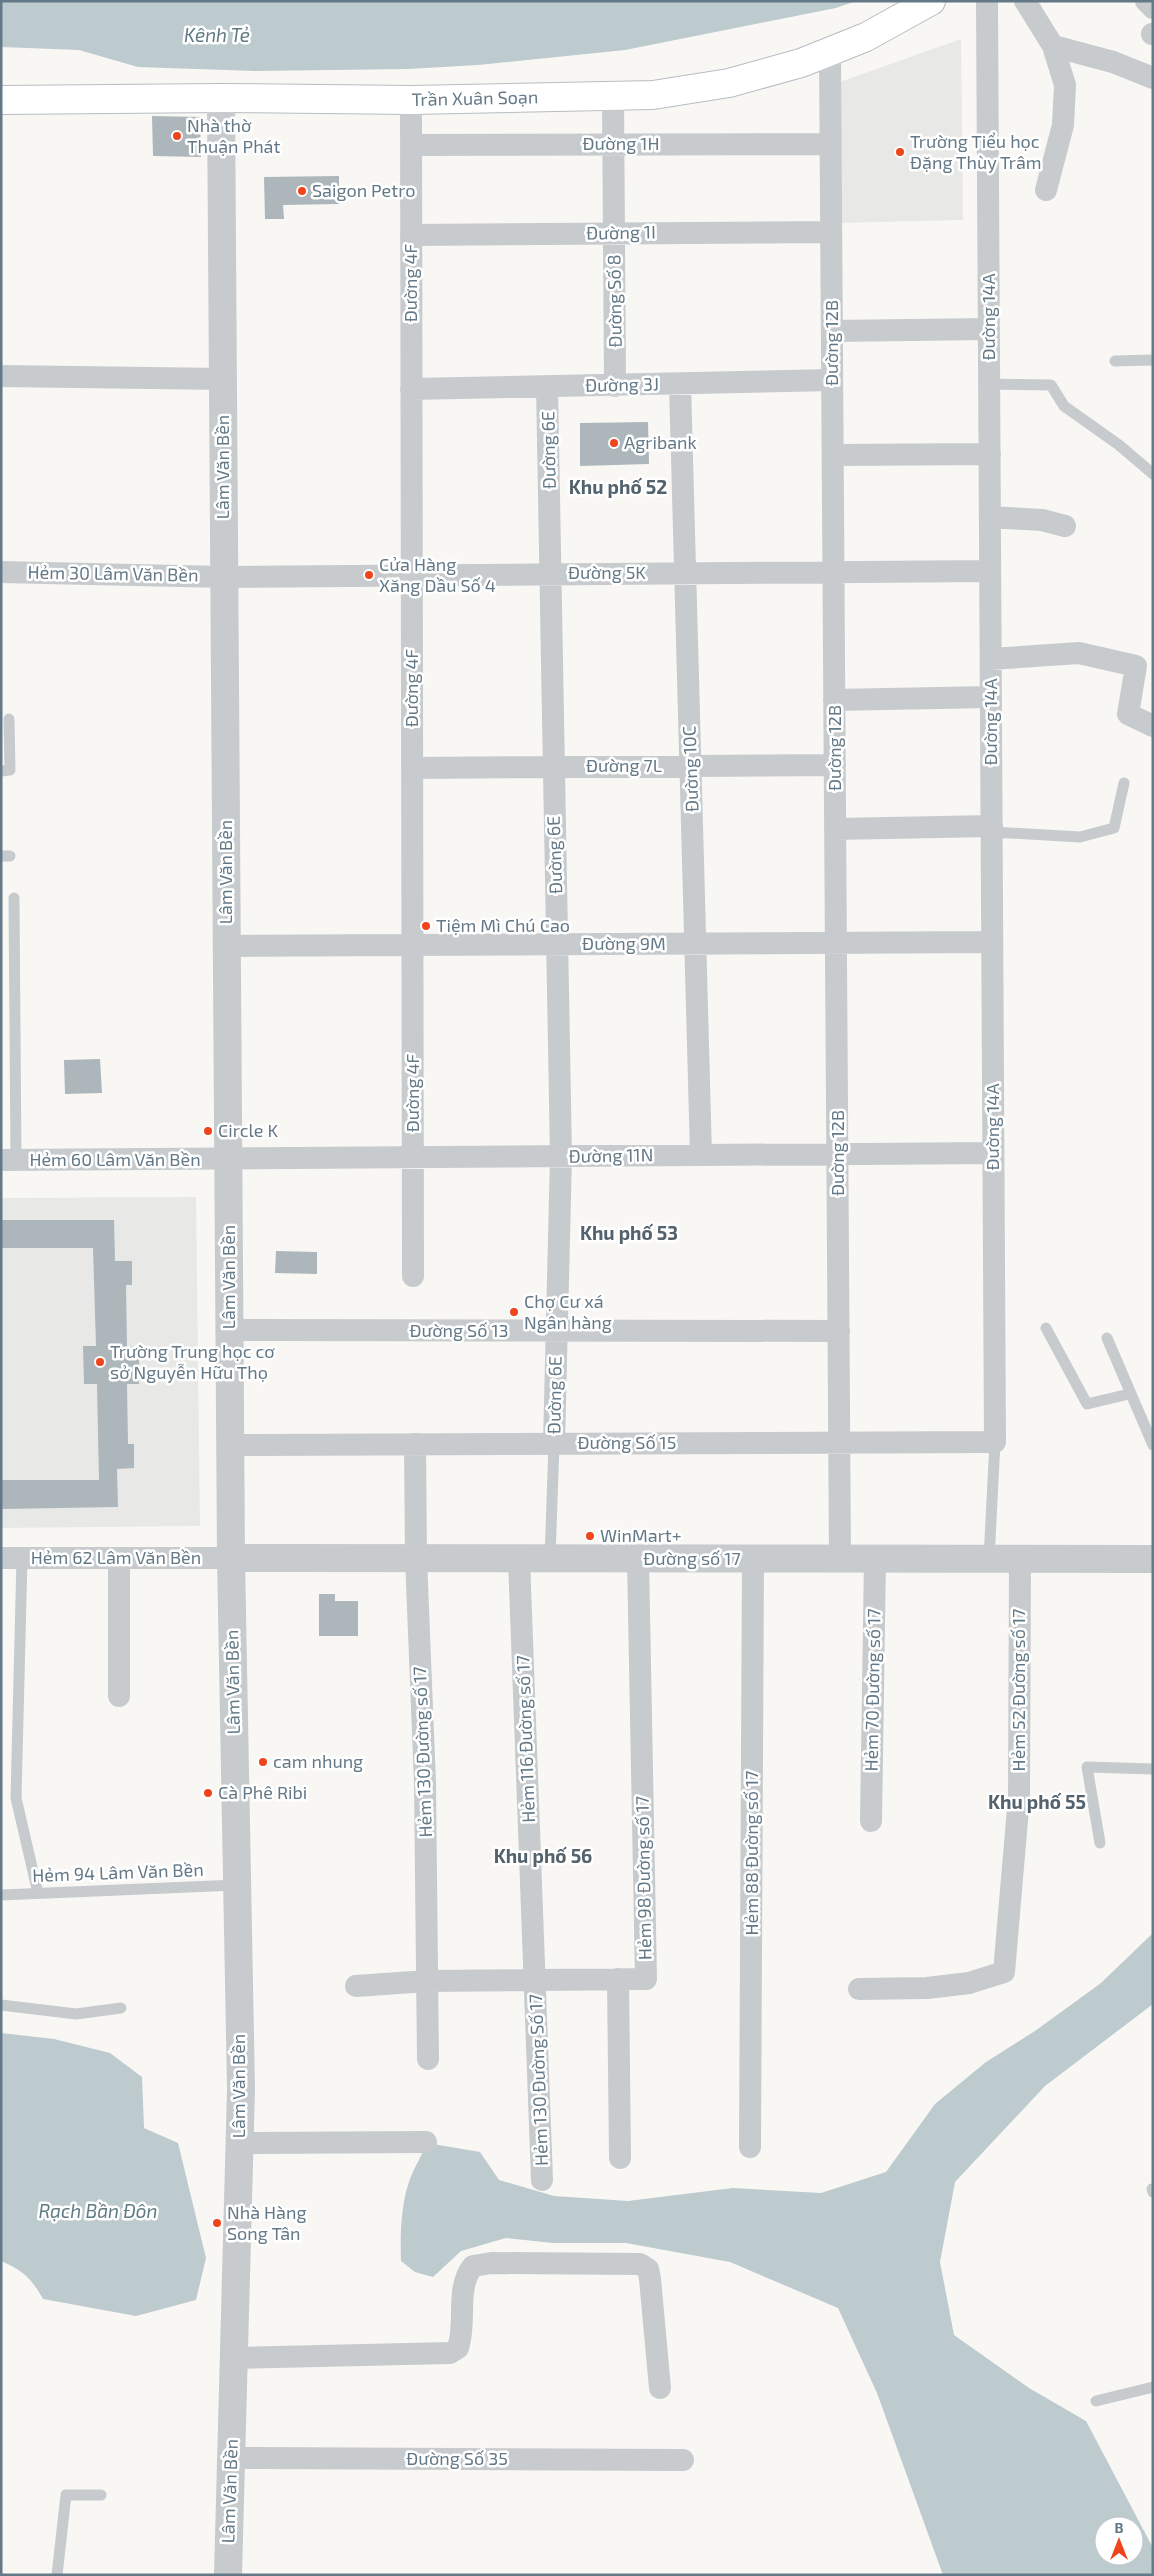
<svg xmlns="http://www.w3.org/2000/svg" width="1154" height="2576" viewBox="0 0 1154 2576" font-family="'Exo 2',sans-serif">
	<style>
		.built { fill: #e8e9e7 }
		.water { fill: #bdcace; fill-rule: evenodd }
		.building { fill: #adb6bb }
		.lines { fill: none; stroke-linecap: round; stroke-linejoin: round }
		.secondary-casing { stroke: #b7bdc1; stroke-width: 30 }
		.service { stroke: #c7cbce; stroke-width: 11 }
		.minor { stroke: #c7cbce; stroke-width: 22 }
		.tertiary { stroke: #c7cbce; stroke-width: 28 }
		.secondary { stroke: #fff; stroke-width: 28 }
		.poi-dot { fill: #ef441c; stroke: #fff; stroke-width: 2 }
		.labels { text-anchor: middle; stroke-width: 5; stroke-linejoin: round; paint-order: stroke }
		.street-label { font-size: 18px; fill: #647987; stroke: #fff }
		.poi-label { font-size: 18px; fill: #647987; stroke: #fff; text-anchor: start }
		.water-label { font-size: 19px; font-style: italic; fill: #607b83; stroke: #fff }
		.neighbourhood-label { font-size: 19px; font-weight: bold; fill: #53626c; stroke: #fff }
	</style>
	<rect width="100%" height="100%" fill="#f8f7f4"/>
	<path class="built" d="M961,39L963,220L838,223L837,83Z
		M196,1197L200,1526L1,1528V1198Z"/>
	<path class="water" d="M1,1H856L836,8L625,50L478,65L408,69L255,71L138,67L79,50L1,47Z
		M1153,1933V2004L1045,2086L955,2182L940,2262L954,2335L1029,2388L1086,2421L1153,2548V2575H943L877,2393L838,2308L730,2262L626,2243H553L506,2238L461,2251L433,2277L415,2272L401,2261C400,2235 401,2203 410,2179C415,2166 422,2155 427,2143L480,2152L499,2180L554,2196L628,2201L733,2188L821,2193L886,2172L935,2104L986,2062L1035,2031L1101,1983ZM1104,2526H1134V2556H1104Z
		M1,2033L54,2039L110,2053L142,2077L144,2128L178,2143L206,2258L196,2300L136,2316L43,2299C31,2278 24,2271 1,2261Z"/>
	<path class="building" d="M152,116L200,117L201,157L153,156Z
		M339,176V204L283,205L284,219H265L264,177Z
		M648,422L649,464L580,466V423Z
		M100,1059L102,1093L65,1094L64,1060Z
		M1,1220H114L115,1261H132V1285H126L127,1347L139,1346V1384H127L128,1444H134V1468L117,1469L118,1507L1,1509V1480H99L97,1384H84L83,1346H96L93,1248H1Z
		M276,1251L317,1252V1274L275,1273Z
		M319,1594H335V1601H358V1636H319Z"/>
	<g class="lines">
		<defs>
			<g id="secondary">
				<path id="s1" d="M1,100L221,98L411,100L653,95L729,83L801,63L866,37L931,1"/>
			</g>
		</defs>
		<use href="#secondary" class="secondary-casing"/>
		<path class="service" d="M1115,361L1153,360
			M989,384L1051,385L1064,406L1119,445L1153,474
			M1,771L10,770L9,719
			M992,832L1080,837L1114,828L1124,783
			M1,856H10
			M14,898L16,1160
			M1046,1328L1087,1404L1129,1394
			M1107,1338L1153,1445
			M22,1558L16,1798L38,1893
			M550,1559L554,1444
			M989,1559L995,1442
			M1100,1843L1087,1767L1153,1769
			M1,1895L237,1885
			M1,2005L76,2014L121,2008
			M1152,2189L1153,2192
			M1096,2401L1153,2387
			M57,2575L66,2495H101"/>
		<path class="minor" d="M1025,1L1053,46L1113,62L1153,78
			M1146,1L1153,8
			M1152,34H1153
			M830,53L840,1559
			M613,97L615,386
			M411,100L413,1276
			M411,145L830,144
			M1046,190L1063,125L1065,85L1053,46
			M411,235L831,232
			M832,331L989,329
			M1,376L223,379
			M680,384L701,1155
			M547,386L561,1156L554,1444
			M411,389L832,380
			M833,455L990,454
			M990,517L1042,520L1065,526
			M1,572L224,577L990,571
			M991,659L1079,653L1136,666L1128,714L1153,726
			M834,700L991,697
			M412,768L835,765
			M835,829L992,826
			M227,946L992,942
			M1,1160L993,1153
			M229,1330L839,1331
			M415,1444L416,1558L425,1783L428,2059
			M230,1445L995,1442L987,1
			M1,1558H231
			M119,1558V1696
			M519,1559L542,2180
			M871,1821L875,1559
			M618,1979L620,2158
			M356,1986L427,1981L646,1979L638,1559
			M859,1989L927,1988L969,1983L1004,1972L1019,1797L1020,1559
			M239,2143L426,2142
			M750,2147L753,1559
			M235,2358L450,2353L458,2348C467,2322 455,2288 473,2266L491,2263L640,2264L648,2269L650,2279L660,2388
			M231,2458L683,2460"/>
		<path class="tertiary" d="M221,98L231,1558L241,2089L228,2575
			M231,1558L1153,1559"/>
		<use href="#secondary" class="secondary"/>
	</g>
	<g class="poi-dot">
		<circle cx="177" cy="136" r="5"/>
		<circle cx="900" cy="152" r="5"/>
		<circle cx="302" cy="191" r="5"/>
		<circle cx="614" cy="443" r="5"/>
		<circle cx="369" cy="575" r="5"/>
		<circle cx="426" cy="926" r="5"/>
		<circle cx="208" cy="1131" r="5"/>
		<circle cx="514" cy="1312" r="5"/>
		<circle cx="100" cy="1362" r="5"/>
		<circle cx="590" cy="1536" r="5"/>
		<circle cx="263" cy="1762" r="5"/>
		<circle cx="208" cy="1793" r="5"/>
		<circle cx="217" cy="2223" r="5"/>
	</g>
	<g class="labels">
		<g class="street-label">
			<text dy="6" stroke="none"><textPath href="#s1" startOffset="474">Trần Xuân Soạn</textPath></text>
			<text x="621" y="150">Đường 1H</text>
			<text transform="translate(621 233) rotate(-1)" y="6">Đường 1I</text>
			<text transform="translate(411 283) rotate(-90)" y="6">Đường 4F</text>
			<text transform="translate(615 301) rotate(-91)" y="6">Đường Số 8</text>
			<text transform="translate(989 317) rotate(-90)" y="6">Đường 14A</text>
			<text transform="translate(832 343) rotate(-90)" y="6">Đường 12B</text>
			<text transform="translate(622 385) rotate(-1)" y="6">Đường 3J</text>
			<text transform="translate(549 450) rotate(-91)" y="6">Đường 6E</text>
			<text transform="translate(223 467) rotate(-90)" y="6">Lâm Văn Bền</text>
			<text x="607" y="579">Đường 5K</text>
			<text transform="translate(113 574) rotate(1)" y="6">Hẻm 30 Lâm Văn Bền</text>
			<text transform="translate(412 688) rotate(-90)" y="6">Đường 4F</text>
			<text transform="translate(991 722) rotate(-90)" y="6">Đường 14A</text>
			<text transform="translate(835 748) rotate(-90)" y="6">Đường 12B</text>
			<text x="624" y="772">Đường 7L</text>
			<text transform="translate(691 769) rotate(-92)" y="6">Đường 10C</text>
			<text transform="translate(555 855) rotate(-92)" y="6">Đường 6E</text>
			<text transform="translate(226 872) rotate(-90)" y="6">Lâm Văn Bền</text>
			<text x="624" y="950">Đường 9M</text>
			<text transform="translate(413 1093) rotate(-90)" y="6">Đường 4F</text>
			<text transform="translate(993 1127) rotate(-90)" y="6">Đường 14A</text>
			<text transform="translate(838 1153) rotate(-90)" y="6">Đường 12B</text>
			<text transform="translate(611 1156) rotate(-1)" y="6">Đường 11N</text>
			<text x="115" y="1166">Hẻm 60 Lâm Văn Bền</text>
			<text transform="translate(229 1277) rotate(-90)" y="6">Lâm Văn Bền</text>
			<text x="459" y="1337">Đường Số 13</text>
			<text transform="translate(555 1395) rotate(-89)" y="6">Đường 6E</text>
			<text x="627" y="1449">Đường Số 15</text>
			<text x="116" y="1564">Hẻm 62 Lâm Văn Bền</text>
			<text x="692" y="1565">Đường số 17</text>
			<text transform="translate(233 1682) rotate(-91)" y="6">Lâm Văn Bền</text>
			<text transform="translate(873 1690) rotate(-89)" y="6">Hẻm 70 Đường số 17</text>
			<text transform="translate(1019 1690) rotate(-90)" y="6">Hẻm 52 Đường số 17</text>
			<text transform="translate(526 1739) rotate(-92)" y="6">Hẻm 116 Đường số 17</text>
			<text transform="translate(423 1752) rotate(-92)" y="6">Hẻm 130 Đường số 17</text>
			<text transform="translate(752 1853) rotate(-90)" y="6">Hẻm 88 Đường số 17</text>
			<text transform="translate(118 1873) rotate(-2)" y="6">Hẻm 94 Lâm Văn Bền</text>
			<text transform="translate(644 1878) rotate(-91)" y="6">Hẻm 98 Đường số 17</text>
			<text transform="translate(539 2080) rotate(-92)" y="6">Hẻm 130 Đường Số 17</text>
			<text transform="translate(239 2086) rotate(-90)" y="6">Lâm Văn Bền</text>
			<text x="457" y="2465">Đường Số 35</text>
			<text transform="translate(230 2491) rotate(-88)" y="6">Lâm Văn Bền</text>
		</g>
		<g class="poi-label">
			<text x="187" y="132">Nhà thờ<tspan x="187" dy="21">Thuận Phát</tspan></text>
			<text x="910" y="148">Trường Tiểu học<tspan x="910" dy="21">Đặng Thùy Trâm</tspan></text>
			<text x="312" y="197">Saigon Petro</text>
			<text x="624" y="449">Agribank</text>
			<text x="379" y="571">Cửa Hàng<tspan x="379" dy="21">Xăng Dầu Số 4</tspan></text>
			<text x="436" y="932">Tiệm Mì Chú Cao</text>
			<text x="218" y="1137">Circle K</text>
			<text x="524" y="1308">Chợ Cư xá<tspan x="524" dy="21">Ngân hàng</tspan></text>
			<text x="110" y="1358">Trường Trung học cơ<tspan x="110" dy="21">sở Nguyễn Hữu Thọ</tspan></text>
			<text x="600" y="1542">WinMart+</text>
			<text x="273" y="1768">cam nhung</text>
			<text x="218" y="1799">Cà Phê Ribi</text>
			<text x="227" y="2219">Nhà Hàng<tspan x="227" dy="21">Song Tân</tspan></text>
		</g>
		<g class="water-label">
			<text x="217" y="42">Kênh Tẻ</text>
			<text x="98" y="2218">Rạch Bần Đôn</text>
		</g>
		<g class="neighbourhood-label">
			<text x="618" y="494">Khu phố 52</text>
			<text x="629" y="1240">Khu phố 53</text>
			<text x="1037" y="1809">Khu phố 55</text>
			<text x="543" y="1863">Khu phố 56</text>
		</g>
	</g>
	<rect width="1154" height="2576" fill="none" stroke="#647987" stroke-width="5"/>
	<g transform="translate(1119 2541)"><circle r="24" fill="#ffffff" stroke="#c1c9cf"/>
	<path d="M0-4L9 19L0 12L-9 19Z" fill="#ef441c"/>
	<text y="-8" font-size="14" font-weight="bold" text-anchor="middle" fill="#647987">B</text>
	</g>
</svg>
